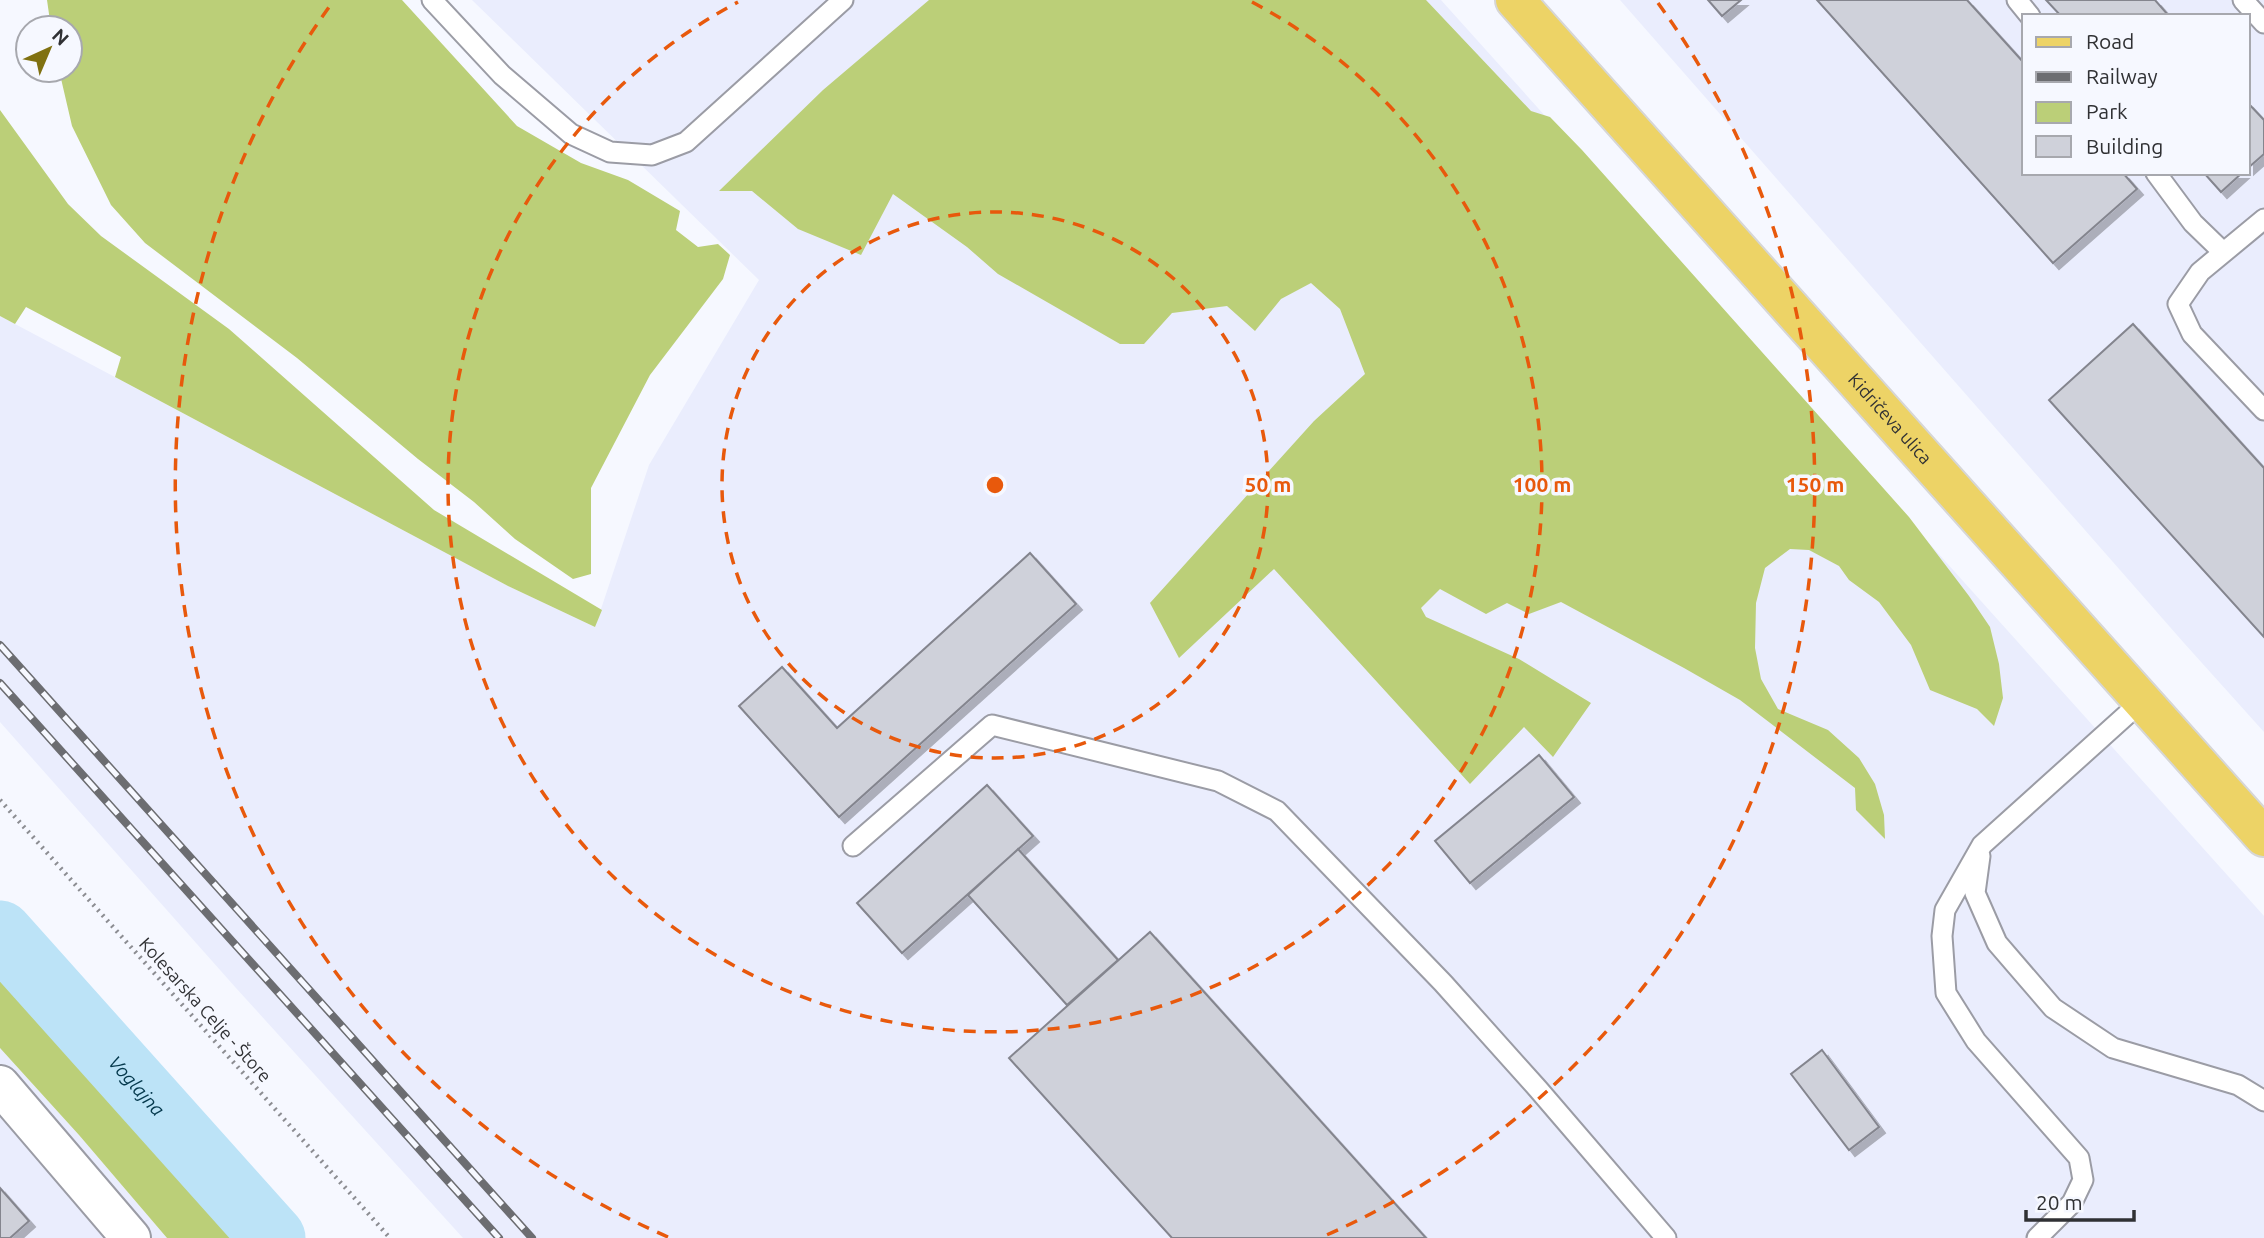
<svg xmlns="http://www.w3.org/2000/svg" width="2264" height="1238" viewBox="0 0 2264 1238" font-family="Ubuntu,sans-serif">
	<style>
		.built { fill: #eaedfd; fill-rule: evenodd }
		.green { fill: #bbcf78 }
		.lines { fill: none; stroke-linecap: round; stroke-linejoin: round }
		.river { stroke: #bce3f7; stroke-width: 65 }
		.building { fill: #cfd1da; stroke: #84858e; stroke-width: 2; filter: url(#shadow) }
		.lane-casing { stroke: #9b9ca5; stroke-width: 23 }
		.street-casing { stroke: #9b9ca5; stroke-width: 42 }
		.primary-casing { stroke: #d6d6d6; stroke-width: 42 }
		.path { stroke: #8c8d92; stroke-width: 4.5; stroke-dasharray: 2 5; stroke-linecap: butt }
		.lane { stroke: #fff; stroke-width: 19 }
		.street { stroke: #fff; stroke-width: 38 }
		.primary { stroke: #edd366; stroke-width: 38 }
		.rail-casing { stroke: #6c6d71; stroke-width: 8 }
		.rail { stroke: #f6f8ff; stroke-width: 5; stroke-dasharray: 16; stroke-linecap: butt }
		.ring { fill: none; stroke: #e8590c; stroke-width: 3.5; stroke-dasharray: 12 9 }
		.labels { text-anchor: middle; stroke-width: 7; stroke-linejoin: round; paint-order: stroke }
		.street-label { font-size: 18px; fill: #303134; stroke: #f6f8ff }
		.water-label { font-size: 19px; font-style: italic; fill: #04384c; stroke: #f6f8ff }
		.centre { fill: #e8590c; stroke: #f6f8ff; stroke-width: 3.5 }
		.ring-label { font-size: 21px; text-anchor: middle; font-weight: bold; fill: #e8590c; stroke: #f6f8ff; stroke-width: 7; stroke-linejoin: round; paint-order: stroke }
	</style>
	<defs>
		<filter id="shadow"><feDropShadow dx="6" dy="6" stdDeviation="0" flood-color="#0004"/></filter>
	</defs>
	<rect width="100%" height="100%" fill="#f6f8ff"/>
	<path class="built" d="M472,0H1441L2264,916V1238H463L236,988L0,722V316L508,586L595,627L649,465L759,280Z
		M1620,0H2264V732L2184,643ZM2024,16H2248V173H2024Z
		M0,1048L79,1135L167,1238H0Z"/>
	<path class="green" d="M47,0H402L517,126L581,163L628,180L680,211L676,230L698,247L718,244L730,255L723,279L650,375L591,488V574L573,579L515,539L474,502L418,459L297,358L145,243L111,205L72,126L59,70H70V28H51Z
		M929,0H1426L1531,111L1550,117L1582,150L1909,517L1969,596L1990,627L1999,664L2003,698L1994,726L1977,709L1930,690L1911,645L1879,602L1849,580L1839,566L1809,550L1790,549L1765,568L1756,603L1755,648L1761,679L1778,709L1828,730L1859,758L1875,784L1884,815L1885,839L1856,810L1855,788L1740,700L1684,668L1561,602L1529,614L1507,603L1486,614L1440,589L1421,608L1426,617L1519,659L1591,703L1553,757L1524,727L1470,784L1274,569L1179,658L1150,603L1314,421L1365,374L1340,309L1311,283L1281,299L1255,331L1227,306L1172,313L1144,344H1120L998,274L967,247L893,194L861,255L798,229L752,191H719L823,90Z
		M0,110L68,204L101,236L229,329L434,510L602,610L595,627L508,586L115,377L121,357L26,307L15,324L0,316Z
		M0,970L243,1238H167L79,1135L0,1048Z"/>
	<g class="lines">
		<path class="river" id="s1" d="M0,933L273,1238"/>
	</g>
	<path class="building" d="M1708,0H1741L1722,16Z
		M1817,0H1967L2024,63V173H2123L2137,189L2053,263Z
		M2046,0H2155L2169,16H2061Z
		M2248,103L2264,120V154L2248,168Z
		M2204,173H2242L2221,192Z
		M2133,324L2264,468V637L2049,400Z
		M1030,553L1076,604L839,817L739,706L782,667L837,728Z
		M1539,755L1574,797L1470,883L1435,841Z
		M987,785L1033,836L902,953L857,903Z
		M1018,849L1118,960L1067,1005L968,895Z
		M1150,932L1426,1238H1172L1009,1058Z
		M1822,1050L1879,1127L1849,1150L1791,1074Z
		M0,1188L29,1221L10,1238H0Z"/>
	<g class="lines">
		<defs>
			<path id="lane" d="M432,0L502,75L571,134L610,152L652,155L686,142L843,0
				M2017,0L2030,16
				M2243,0L2264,23
				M2156,173L2193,223L2223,252
				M2264,219L2200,272L2178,304L2192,334L2264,410
				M853,846L992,725L1218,781L1277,811L1443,983L1538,1089L1666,1238
				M1980,856L1975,893L1997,943L2053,1008L2113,1048L2238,1085L2264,1101
				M2037,1238L2072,1203L2083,1180L2079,1158L1976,1041L1946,993L1942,936L1945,910L1982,845L2142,701"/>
			<path id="street" d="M0,1085L131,1238"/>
			<g id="primary">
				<path id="s2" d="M1515,0L2264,837"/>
			</g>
		</defs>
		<use href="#lane" class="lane-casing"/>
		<use href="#street" class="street-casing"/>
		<use href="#primary" class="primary-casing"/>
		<path class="path" d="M0,800L390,1238"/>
		<use href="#lane" class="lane"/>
		<use href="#street" class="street"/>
		<use href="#primary" class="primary"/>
		<defs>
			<path id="rail" d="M0,645L532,1238
				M0,683L499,1238"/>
		</defs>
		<use href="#rail" class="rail-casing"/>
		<use href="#rail" class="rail"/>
	</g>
	<g class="ring">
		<circle cx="995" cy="485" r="273"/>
		<path d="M1252 2A547 547 0 1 1 738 2"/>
		<path d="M668 1237A820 820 0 0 1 332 3M1658 3A820 820 0 0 1 1322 1237"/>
	</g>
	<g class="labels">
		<g class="street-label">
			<text dy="6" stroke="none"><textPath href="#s2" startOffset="562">Kidričeva ulica</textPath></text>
			<text transform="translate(205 1010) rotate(48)" y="6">Kolesarska Celje - Štore</text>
		</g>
		<g class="water-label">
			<text dy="7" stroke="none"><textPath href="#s1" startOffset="205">Voglajna</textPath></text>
		</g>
	</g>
	<circle cx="995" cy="485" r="10" class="centre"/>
	<g class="ring-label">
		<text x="1268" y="492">50 m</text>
		<text x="1542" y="492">100 m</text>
		<text x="1815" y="492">150 m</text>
	</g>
	<rect x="2022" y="14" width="228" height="161" fill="#f6f8ff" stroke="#a7a8ae" stroke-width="2"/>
	<rect x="2036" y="37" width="35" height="10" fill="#edd366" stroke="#a7a8ae" stroke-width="2"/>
	<text x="2086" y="49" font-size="21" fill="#303134">Road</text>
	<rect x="2036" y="72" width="35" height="10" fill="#6c6d71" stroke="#a7a8ae" stroke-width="2"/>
	<text x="2086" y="84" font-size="21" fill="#303134">Railway</text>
	<rect x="2036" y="102" width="35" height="21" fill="#bbcf78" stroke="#a7a8ae" stroke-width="2"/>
	<text x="2086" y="119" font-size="21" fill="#303134">Park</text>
	<rect x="2036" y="136" width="35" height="21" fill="#cfd1da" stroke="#a7a8ae" stroke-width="2"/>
	<text x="2086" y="154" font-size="21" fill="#303134">Building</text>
	<g transform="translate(49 49) rotate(44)"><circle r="33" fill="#f6f8ff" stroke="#a7a8ae" stroke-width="2"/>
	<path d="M0-5L12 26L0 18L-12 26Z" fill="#807111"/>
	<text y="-10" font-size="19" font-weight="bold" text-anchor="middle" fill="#303134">N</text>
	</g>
	<path d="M2026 1210v10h108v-10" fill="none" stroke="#303134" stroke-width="3.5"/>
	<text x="2036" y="1210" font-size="21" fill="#303134" stroke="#f6f8ff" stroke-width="5" paint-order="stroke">20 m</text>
</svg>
